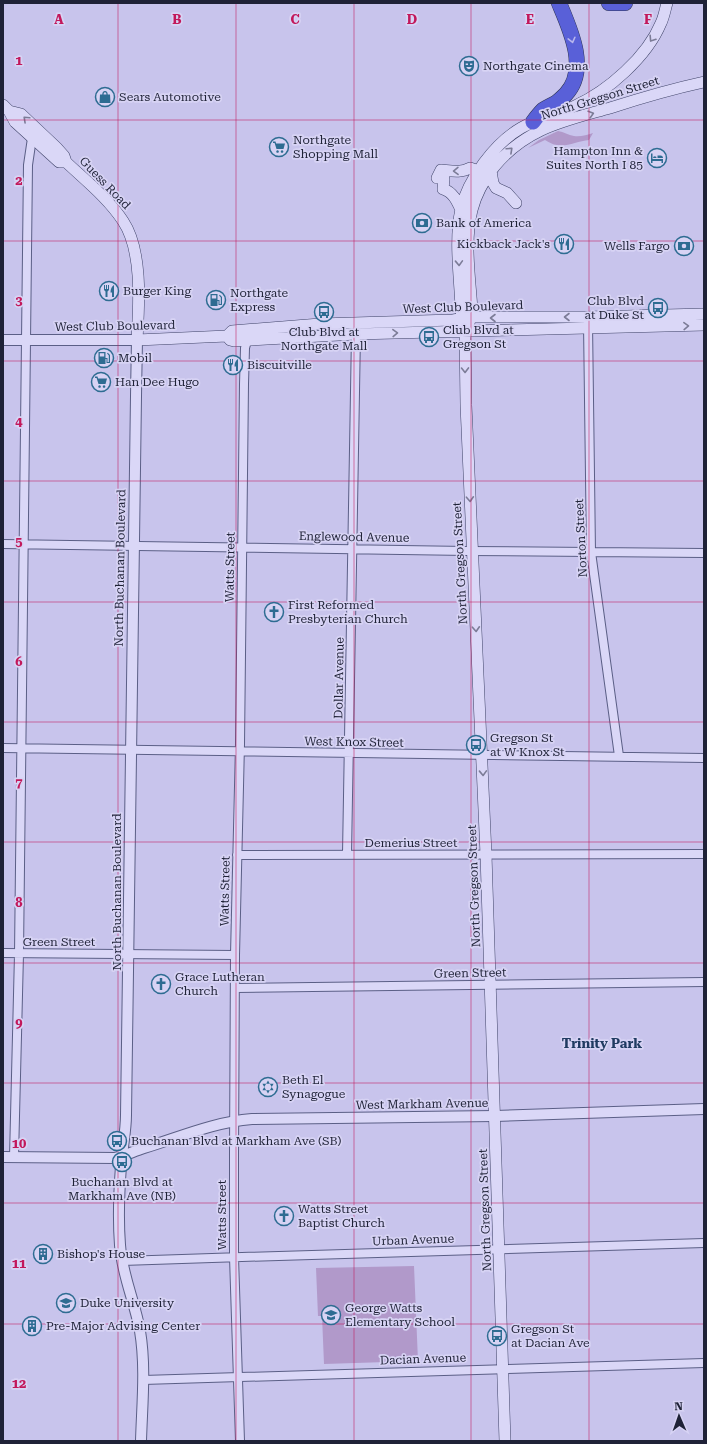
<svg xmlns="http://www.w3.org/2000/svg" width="707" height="1444" viewBox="0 0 707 1444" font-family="'Roboto Serif',serif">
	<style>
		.green { fill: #b199ca }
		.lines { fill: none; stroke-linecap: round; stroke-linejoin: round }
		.minor-casing { stroke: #5b5f86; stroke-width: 10 }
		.tertiary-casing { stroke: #5b5f86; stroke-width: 12 }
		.secondary-casing { stroke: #3f4368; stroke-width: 12 }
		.motorway-casing { stroke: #2f3554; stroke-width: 16 }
		.minor { stroke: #dad7f7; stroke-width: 8 }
		.tertiary { stroke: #dad7f7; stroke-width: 10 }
		.secondary { stroke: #dad7f7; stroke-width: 11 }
		.motorway { stroke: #5960d8; stroke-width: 15 }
		.oneway { stroke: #7c7c97 }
		.oneway2 { stroke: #b8b6ed }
		.grid { fill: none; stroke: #c2185b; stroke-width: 1; stroke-opacity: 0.55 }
		.labels { text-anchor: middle; stroke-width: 3.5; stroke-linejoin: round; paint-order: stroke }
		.poi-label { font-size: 12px; fill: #1f2237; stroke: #d7d3f4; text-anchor: start }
		.street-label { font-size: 12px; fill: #1f2237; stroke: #d7d3f4 }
		.neighbourhood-label { font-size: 13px; font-weight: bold; fill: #203b61; stroke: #d7d3f4 }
		.grid-label { font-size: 13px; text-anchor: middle; font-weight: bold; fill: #c2185b; stroke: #d7d3f4; stroke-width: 3.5; stroke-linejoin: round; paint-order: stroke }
	</style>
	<rect width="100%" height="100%" fill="#c8c4ec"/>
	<path class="green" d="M558,131C564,132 568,135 574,136C580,137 587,135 593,133L589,140C578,141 567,147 557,145C553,145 549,142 545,140L528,148L539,140Z
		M414,1266L418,1361L324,1364L322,1316H318L316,1268Z"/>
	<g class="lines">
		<defs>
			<path id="minor" d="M588,323L591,552L619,756
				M3,544L467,551L704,553
				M3,748L704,758
				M347,854L356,334
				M237,855L704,854
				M3,953L235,955
				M236,988L704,982
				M14,1157L19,954L28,165L32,138
				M122,1261L242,1257L704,1243
				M143,1380L704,1363
				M240,1441L234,1257V1155L235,955L240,744L244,384L245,348L247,341"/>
			<path id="tertiary" d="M3,340H137C132,598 131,856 126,1115C126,1132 122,1149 121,1166C119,1192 118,1219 120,1245C122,1275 135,1302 140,1331C146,1367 142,1405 141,1441
				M3,1157L115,1158C125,1156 134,1151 144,1148C180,1137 214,1122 252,1119L495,1116L704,1109"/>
			<path id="secondary" d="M3,105L9,111L15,122L59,162H66
				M9,111L21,114L56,147L64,156L66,162C85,180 108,198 123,221C143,251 139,305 137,340L227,336L230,340L234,341L356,334L704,325
				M491,171L493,183L496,188L507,193L516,203
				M437,178L441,170C452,171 461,173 470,168L479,171
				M444,179L443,189C453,192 457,201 461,210
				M469,323L471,317L472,310C470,277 464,242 472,210C476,194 484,180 494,167C526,128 564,121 610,108C641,98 672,89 704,82
				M227,336L232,331L320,324L453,320L471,317H588L704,314
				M505,1441L486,855L466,405L465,331L462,320L461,309C460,278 454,240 461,209C468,179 495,143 521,128C538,118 557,114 575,106C608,91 647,57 661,23C664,17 665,10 667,3"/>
			<path id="motorway" d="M609,3H625
				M533,122C536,118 539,114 543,110C546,108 550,106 554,104C558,102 562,98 566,94C589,69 570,29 559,3"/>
		</defs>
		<use href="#minor" class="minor-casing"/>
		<use href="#tertiary" class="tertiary-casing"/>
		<use href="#secondary" class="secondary-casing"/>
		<use href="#motorway" class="motorway-casing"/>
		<use href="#minor" class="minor"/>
		<use href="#tertiary" class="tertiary"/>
		<use href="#secondary" class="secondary"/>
		<use href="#motorway" class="motorway"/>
	</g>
	<defs><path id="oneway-chevron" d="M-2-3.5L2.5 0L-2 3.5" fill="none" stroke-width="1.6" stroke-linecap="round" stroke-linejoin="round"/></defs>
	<g class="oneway">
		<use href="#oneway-chevron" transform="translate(652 39) rotate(123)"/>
		<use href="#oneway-chevron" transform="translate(591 114) rotate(-16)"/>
		<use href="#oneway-chevron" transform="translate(26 119) rotate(-137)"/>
		<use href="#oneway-chevron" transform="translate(510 150) rotate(-43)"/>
		<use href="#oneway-chevron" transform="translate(456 171) rotate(179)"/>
		<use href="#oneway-chevron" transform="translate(459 263) rotate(88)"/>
		<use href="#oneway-chevron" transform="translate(567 317) rotate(180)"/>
		<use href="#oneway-chevron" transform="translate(493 318) rotate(-180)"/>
		<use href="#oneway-chevron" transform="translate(686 326) rotate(-2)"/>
		<use href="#oneway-chevron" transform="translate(395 333) rotate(-2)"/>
		<use href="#oneway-chevron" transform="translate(465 370) rotate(89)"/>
		<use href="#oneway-chevron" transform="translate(470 499) rotate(87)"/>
		<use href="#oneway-chevron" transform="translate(476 629) rotate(87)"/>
		<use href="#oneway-chevron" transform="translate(483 773) rotate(88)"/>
	</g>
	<use class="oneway2" href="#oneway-chevron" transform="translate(572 40) rotate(76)"/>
	<path class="grid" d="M118,3V1441M236,3V1441M354,3V1441M471,3V1441M589,3V1441M3,120H704M3,241H704M3,361H704M3,481H704M3,602H704M3,722H704M3,842H704M3,963H704M3,1083H704M3,1203H704M3,1324H704"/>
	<defs>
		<symbol id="theatre-ring" viewBox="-11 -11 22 22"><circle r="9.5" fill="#d7d3f4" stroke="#2e6c92" stroke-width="1.5"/><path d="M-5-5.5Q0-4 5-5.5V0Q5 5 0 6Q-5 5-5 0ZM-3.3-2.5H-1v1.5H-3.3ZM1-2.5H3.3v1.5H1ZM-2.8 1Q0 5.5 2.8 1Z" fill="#2e6c92"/></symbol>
		<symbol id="shop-ring" viewBox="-11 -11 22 22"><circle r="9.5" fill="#d7d3f4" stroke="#2e6c92" stroke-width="1.5"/><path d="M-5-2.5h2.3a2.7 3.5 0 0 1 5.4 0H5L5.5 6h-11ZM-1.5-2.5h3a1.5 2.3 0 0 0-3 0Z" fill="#2e6c92"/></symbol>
		<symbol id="supermarket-ring" viewBox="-11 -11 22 22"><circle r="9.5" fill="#d7d3f4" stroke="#2e6c92" stroke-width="1.5"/><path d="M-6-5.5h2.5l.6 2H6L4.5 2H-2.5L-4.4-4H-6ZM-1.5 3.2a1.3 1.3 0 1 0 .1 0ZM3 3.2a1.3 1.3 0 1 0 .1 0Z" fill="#2e6c92"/></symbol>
		<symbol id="hotel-ring" viewBox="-11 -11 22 22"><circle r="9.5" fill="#d7d3f4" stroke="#2e6c92" stroke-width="1.5"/><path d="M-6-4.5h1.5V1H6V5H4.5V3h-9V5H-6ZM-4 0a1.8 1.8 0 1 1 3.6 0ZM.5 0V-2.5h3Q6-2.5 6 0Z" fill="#2e6c92"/></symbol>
		<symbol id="bank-ring" viewBox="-11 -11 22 22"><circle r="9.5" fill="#d7d3f4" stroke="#2e6c92" stroke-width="1.5"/><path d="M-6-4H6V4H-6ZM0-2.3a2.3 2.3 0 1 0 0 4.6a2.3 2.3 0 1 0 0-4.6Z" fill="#2e6c92"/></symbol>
		<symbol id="restaurant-ring" viewBox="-11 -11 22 22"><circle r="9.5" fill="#d7d3f4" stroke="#2e6c92" stroke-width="1.5"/><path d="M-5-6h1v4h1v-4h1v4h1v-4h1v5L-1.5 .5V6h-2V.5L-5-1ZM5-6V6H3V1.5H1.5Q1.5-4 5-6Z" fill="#2e6c92"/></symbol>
		<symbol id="fuel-ring" viewBox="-11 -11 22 22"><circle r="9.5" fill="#d7d3f4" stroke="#2e6c92" stroke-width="1.5"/><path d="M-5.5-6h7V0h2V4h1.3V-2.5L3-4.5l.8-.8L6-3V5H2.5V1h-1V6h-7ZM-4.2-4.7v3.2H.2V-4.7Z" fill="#2e6c92"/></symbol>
		<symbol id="bus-ring" viewBox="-11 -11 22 22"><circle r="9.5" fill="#d7d3f4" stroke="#2e6c92" stroke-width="1.5"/><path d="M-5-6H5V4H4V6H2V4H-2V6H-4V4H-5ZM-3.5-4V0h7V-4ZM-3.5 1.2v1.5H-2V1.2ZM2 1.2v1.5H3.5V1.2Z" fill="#2e6c92"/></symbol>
		<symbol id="church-ring" viewBox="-11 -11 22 22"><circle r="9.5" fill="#d7d3f4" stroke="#2e6c92" stroke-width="1.5"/><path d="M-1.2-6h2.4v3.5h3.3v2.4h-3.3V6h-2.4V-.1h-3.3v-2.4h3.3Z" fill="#2e6c92"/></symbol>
		<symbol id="synagogue-ring" viewBox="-11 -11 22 22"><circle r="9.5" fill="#d7d3f4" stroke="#2e6c92" stroke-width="1.5"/><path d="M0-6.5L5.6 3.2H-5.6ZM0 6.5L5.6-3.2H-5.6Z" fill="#2e6c92"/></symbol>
		<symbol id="building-ring" viewBox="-11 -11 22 22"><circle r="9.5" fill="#d7d3f4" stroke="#2e6c92" stroke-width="1.5"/><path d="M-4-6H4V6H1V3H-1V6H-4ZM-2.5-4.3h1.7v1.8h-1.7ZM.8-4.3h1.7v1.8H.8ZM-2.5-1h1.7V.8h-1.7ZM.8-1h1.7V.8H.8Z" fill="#2e6c92"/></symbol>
		<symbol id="university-ring" viewBox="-11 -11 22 22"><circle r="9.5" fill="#d7d3f4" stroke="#2e6c92" stroke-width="1.5"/><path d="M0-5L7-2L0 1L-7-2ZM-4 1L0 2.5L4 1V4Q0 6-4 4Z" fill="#2e6c92"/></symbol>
		<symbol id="school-ring" viewBox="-11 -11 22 22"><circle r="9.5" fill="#d7d3f4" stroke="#2e6c92" stroke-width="1.5"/><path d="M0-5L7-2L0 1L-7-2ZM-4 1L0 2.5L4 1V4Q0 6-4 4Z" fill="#2e6c92"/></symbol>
	</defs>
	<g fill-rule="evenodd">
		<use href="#theatre-ring" x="458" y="55" width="22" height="22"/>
		<use href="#shop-ring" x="94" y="86" width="22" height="22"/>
		<use href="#supermarket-ring" x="268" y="136" width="22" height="22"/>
		<use href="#hotel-ring" x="646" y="147" width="22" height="22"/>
		<use href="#bank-ring" x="411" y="212" width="22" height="22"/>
		<use href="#restaurant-ring" x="553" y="233" width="22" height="22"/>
		<use href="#bank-ring" x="673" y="235" width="22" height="22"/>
		<use href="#restaurant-ring" x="98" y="280" width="22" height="22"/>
		<use href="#fuel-ring" x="205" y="289" width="22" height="22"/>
		<use href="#bus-ring" x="647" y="297" width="22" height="22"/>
		<use href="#bus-ring" x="313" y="301" width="22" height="22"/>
		<use href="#bus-ring" x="418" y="326" width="22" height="22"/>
		<use href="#fuel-ring" x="93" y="347" width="22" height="22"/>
		<use href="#restaurant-ring" x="222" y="354" width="22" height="22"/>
		<use href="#supermarket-ring" x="90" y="371" width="22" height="22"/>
		<use href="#church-ring" x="263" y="601" width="22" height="22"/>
		<use href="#bus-ring" x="465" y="734" width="22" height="22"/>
		<use href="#church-ring" x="150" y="973" width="22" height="22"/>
		<use href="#synagogue-ring" x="257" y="1076" width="22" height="22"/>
		<use href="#bus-ring" x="106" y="1130" width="22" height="22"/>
		<use href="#bus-ring" x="111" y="1151" width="22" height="22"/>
		<use href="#church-ring" x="273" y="1205" width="22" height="22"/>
		<use href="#building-ring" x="32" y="1243" width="22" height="22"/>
		<use href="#university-ring" x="55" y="1292" width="22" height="22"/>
		<use href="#school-ring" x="320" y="1304" width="22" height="22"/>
		<use href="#building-ring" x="21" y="1315" width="22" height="22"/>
		<use href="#bus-ring" x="486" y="1325" width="22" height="22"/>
	</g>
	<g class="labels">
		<g class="poi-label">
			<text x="483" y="70">Northgate Cinema</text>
			<text x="119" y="101">Sears Automotive</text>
			<text x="293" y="144">Northgate<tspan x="293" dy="14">Shopping Mall</tspan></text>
			<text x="643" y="155" text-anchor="end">Hampton Inn &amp;<tspan x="643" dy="14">Suites North I 85</tspan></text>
			<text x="436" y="227">Bank of America</text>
			<text x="550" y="248" text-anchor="end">Kickback Jack's</text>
			<text x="670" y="250" text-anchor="end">Wells Fargo</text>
			<text x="123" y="295">Burger King</text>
			<text x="230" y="297">Northgate<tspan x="230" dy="14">Express</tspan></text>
			<text x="644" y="305" text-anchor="end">Club Blvd<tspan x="644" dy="14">at Duke St</tspan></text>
			<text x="443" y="334">Club Blvd at<tspan x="443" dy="14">Gregson St</tspan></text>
			<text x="324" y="336" text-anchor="middle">Club Blvd at<tspan x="324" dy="14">Northgate Mall</tspan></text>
			<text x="118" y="362">Mobil</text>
			<text x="247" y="369">Biscuitville</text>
			<text x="115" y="386">Han Dee Hugo</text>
			<text x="288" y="609">First Reformed<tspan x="288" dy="14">Presbyterian Church</tspan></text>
			<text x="490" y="742">Gregson St<tspan x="490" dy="14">at W Knox St</tspan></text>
			<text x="175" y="981">Grace Lutheran<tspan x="175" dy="14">Church</tspan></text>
			<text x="282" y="1084">Beth El<tspan x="282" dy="14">Synagogue</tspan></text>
			<text x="131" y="1145">Buchanan Blvd at Markham Ave (SB)</text>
			<text x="122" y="1186" text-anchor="middle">Buchanan Blvd at<tspan x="122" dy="14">Markham Ave (NB)</tspan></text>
			<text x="298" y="1213">Watts Street<tspan x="298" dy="14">Baptist Church</tspan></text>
			<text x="57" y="1258">Bishop's House</text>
			<text x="80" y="1307">Duke University</text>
			<text x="345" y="1312">George Watts<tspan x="345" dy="14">Elementary School</tspan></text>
			<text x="46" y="1330">Pre-Major Advising Center</text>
			<text x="511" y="1333">Gregson St<tspan x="511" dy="14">at Dacian Ave</tspan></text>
		</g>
		<g class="street-label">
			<text transform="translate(600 98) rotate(-17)" y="4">North Gregson Street</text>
			<text transform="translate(105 183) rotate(46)" y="4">Guess Road</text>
			<text transform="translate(463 307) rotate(-2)" y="4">West Club Boulevard</text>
			<text transform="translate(115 326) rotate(-1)" y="4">West Club Boulevard</text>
			<text transform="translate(354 537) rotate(1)" y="4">Englewood Avenue</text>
			<text transform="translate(581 538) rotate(-93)" y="4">Norton Street</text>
			<text transform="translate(460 563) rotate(-93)" y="4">North Gregson Street</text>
			<text transform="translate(230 567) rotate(-89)" y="4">Watts Street</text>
			<text transform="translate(120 568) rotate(-89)" y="4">North Buchanan Boulevard</text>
			<text transform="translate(339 678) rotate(-89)" y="4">Dollar Avenue</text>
			<text transform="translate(354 742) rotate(1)" y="4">West Knox Street</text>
			<text x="411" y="847">Demerius Street</text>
			<text transform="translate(474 886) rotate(-92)" y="4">North Gregson Street</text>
			<text transform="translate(225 891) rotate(-89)" y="4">Watts Street</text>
			<text transform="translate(117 892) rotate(-90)" y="4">North Buchanan Boulevard</text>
			<text x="59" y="946">Green Street</text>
			<text transform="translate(470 973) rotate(-1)" y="4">Green Street</text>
			<text transform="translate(422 1104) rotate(-1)" y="4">West Markham Avenue</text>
			<text transform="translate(485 1210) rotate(-92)" y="4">North Gregson Street</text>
			<text transform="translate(222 1215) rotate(-90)" y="4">Watts Street</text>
			<text transform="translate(413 1240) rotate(-2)" y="4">Urban Avenue</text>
			<text transform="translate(423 1359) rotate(-2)" y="4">Dacian Avenue</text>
		</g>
		<g class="neighbourhood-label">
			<text x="602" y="1048">Trinity Park</text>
		</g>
	</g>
	<g class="grid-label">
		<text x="59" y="24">A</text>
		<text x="177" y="24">B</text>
		<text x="295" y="24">C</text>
		<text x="412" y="24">D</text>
		<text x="530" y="24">E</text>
		<text x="648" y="24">F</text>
		<text x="19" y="65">1</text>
		<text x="19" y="185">2</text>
		<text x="19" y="305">3</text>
		<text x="19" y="426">4</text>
		<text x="19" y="546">5</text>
		<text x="19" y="666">6</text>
		<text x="19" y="787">7</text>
		<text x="19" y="907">8</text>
		<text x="19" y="1027">9</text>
		<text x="19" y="1148">10</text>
		<text x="19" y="1268">11</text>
		<text x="19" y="1388">12</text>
	</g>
	<rect width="707" height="1444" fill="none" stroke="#1f2237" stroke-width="8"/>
	<g transform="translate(679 1416) rotate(358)" stroke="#d7d3f4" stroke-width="3" paint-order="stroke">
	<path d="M0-3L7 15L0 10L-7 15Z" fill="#1f2237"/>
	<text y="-6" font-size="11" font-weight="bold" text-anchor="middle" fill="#1f2237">N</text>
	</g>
</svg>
